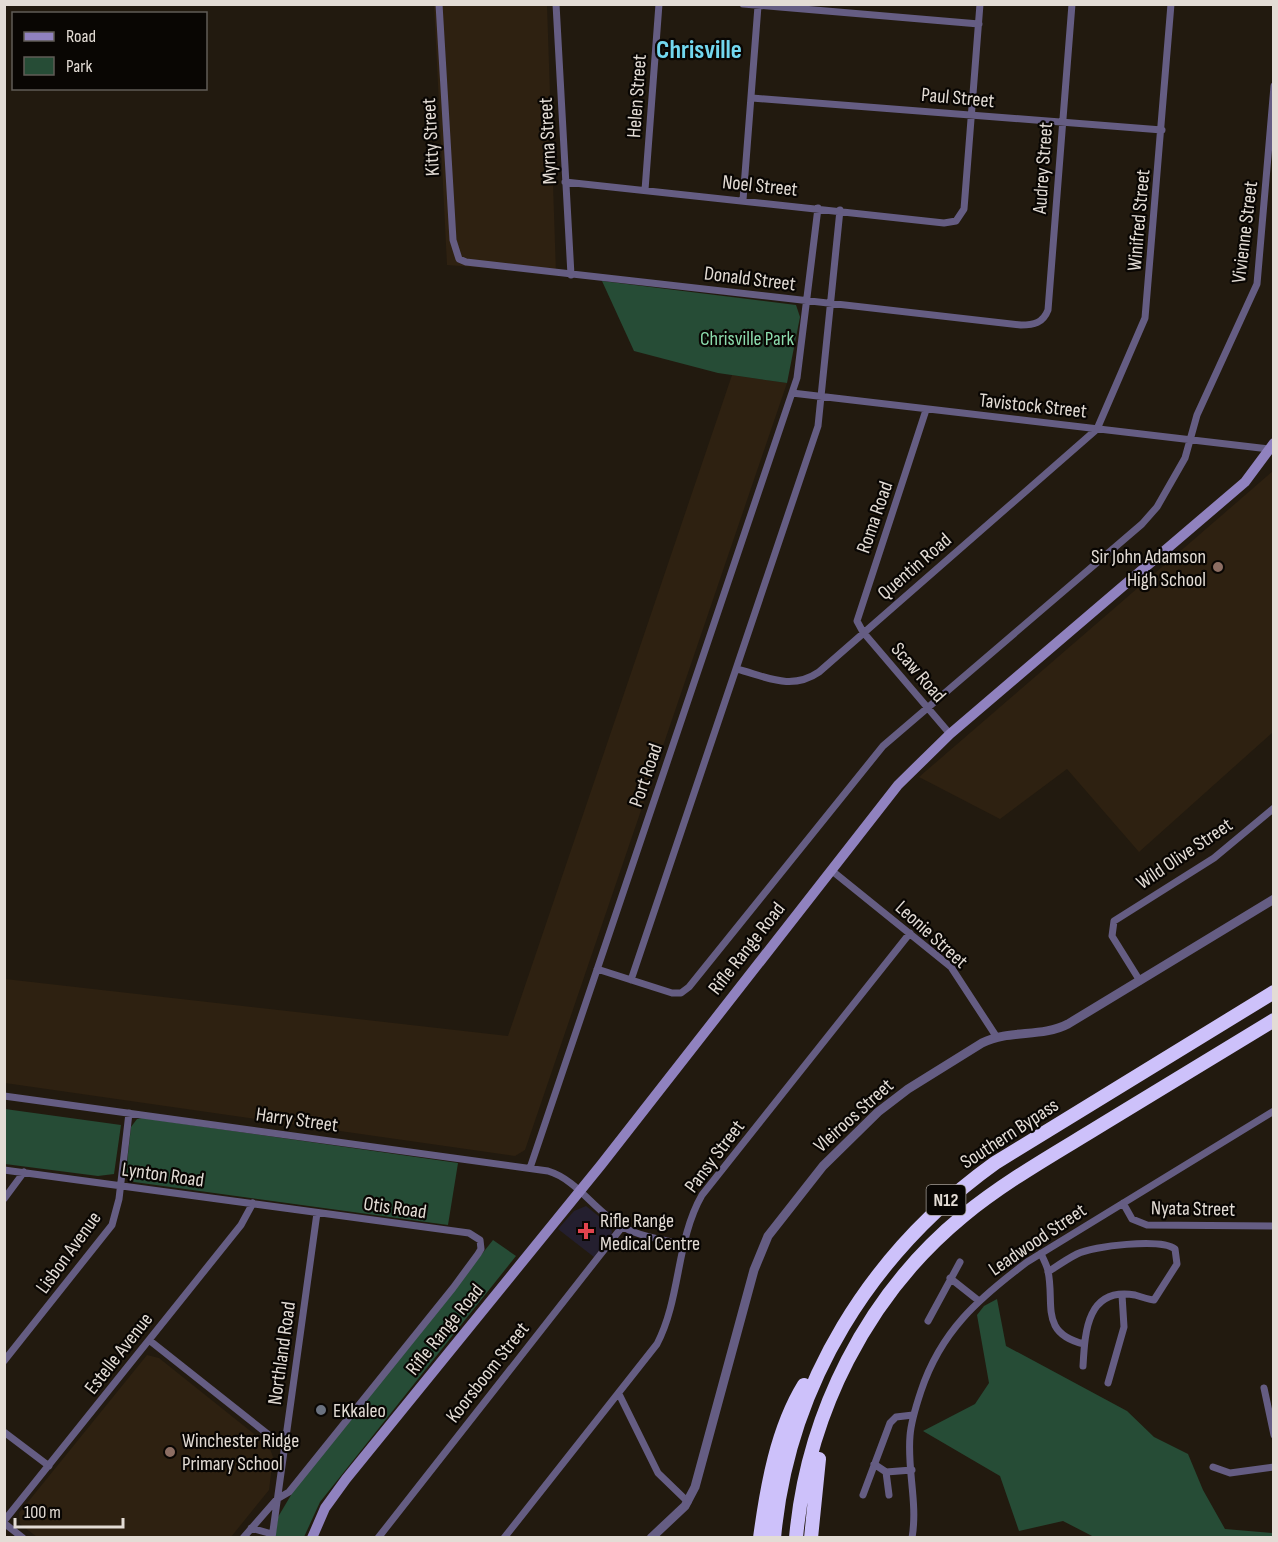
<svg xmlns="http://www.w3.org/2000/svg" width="1278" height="1542" viewBox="0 0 1278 1542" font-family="'Sofia Sans Condensed',sans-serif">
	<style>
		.built { fill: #2e2111 }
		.medical { fill: #241f2f }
		.green { fill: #264c36 }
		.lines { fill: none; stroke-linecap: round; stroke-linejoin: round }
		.minor { stroke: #655d83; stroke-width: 7 }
		.tertiary { stroke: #655d83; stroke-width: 9 }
		.secondary { stroke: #9082bf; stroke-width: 10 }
		.motorway { stroke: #cdc1fa; stroke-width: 14 }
		.education-dot { fill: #8d6e63; stroke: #090603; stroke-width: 2 }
		.health-dot { fill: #e0444e; stroke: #090603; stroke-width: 2 }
		.worship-dot { fill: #6b7280; stroke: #090603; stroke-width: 2 }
		.labels { text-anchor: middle; stroke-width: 4.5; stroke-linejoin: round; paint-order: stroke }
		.shield { fill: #090603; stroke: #a29c96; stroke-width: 1.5 }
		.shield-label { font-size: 18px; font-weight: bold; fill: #e3dcd5 }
		.street-label { font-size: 20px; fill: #e3dcd5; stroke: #090603 }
		.park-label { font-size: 20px; fill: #8cdcad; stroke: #090603 }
		.poi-label { font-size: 20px; fill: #e3dcd5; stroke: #090603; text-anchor: start }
		.district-label { font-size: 26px; font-weight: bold; fill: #72d7ef; stroke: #090603 }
	</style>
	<rect width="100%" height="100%" fill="#221a0f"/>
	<path class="built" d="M434,5H547L556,273L447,265Z
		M732,375L787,383L525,1150L515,1156L5,1083V979L508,1036Z
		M1273,471V732L1139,852L1067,769L1000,819L919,777Z
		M147,1355L159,1358L269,1446L273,1457L269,1490L231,1537H37L20,1524L19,1513Z"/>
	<path class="medical" d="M586,1206L611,1226L612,1233L594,1257L558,1229L574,1211Z"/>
	<path class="green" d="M602,281L796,305L800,317L787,383L718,373L634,351Z
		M5,1109L121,1125L114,1174L98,1176L5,1164Z
		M142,1118L458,1163L448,1225L134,1182L127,1178L126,1172L131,1127L137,1119Z
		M493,1240L516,1256L320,1502L304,1537L275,1538L278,1517L294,1490Z
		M997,1299L1006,1346L1127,1411L1154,1437L1188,1454L1203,1490L1225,1529L1273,1533V1537H1094L1063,1521L1019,1531L1000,1476L923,1431L975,1404L989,1383L977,1315L984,1306Z"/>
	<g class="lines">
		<path class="minor" d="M439,4L453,240L459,259L466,262L1021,325C1034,325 1043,323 1048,310L1072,4
			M556,4L571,275
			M743,4L979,24
			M752,98L1162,130
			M565,182L944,223L956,221L964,209L980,4
			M645,190L659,4
			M743,200L758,6
			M792,393L1269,449
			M926,410L857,621L863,632L950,734
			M737,669C767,677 791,691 819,672L1097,429L1145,318L1171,4
			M831,870L951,967L996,1036
			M597,969L672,993H681L689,987L883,746L1142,524L1157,507L1185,458L1197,415L1257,284L1274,86
			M631,980L818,426L840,210
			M1140,981L1112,936L1114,921L1214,858L1274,808
			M4,1096L548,1171C578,1180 595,1212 623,1227C641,1237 665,1240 686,1245
			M530,1168L797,378L818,208
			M4,1170L469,1233L480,1240L481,1249L478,1254L453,1288L289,1492L277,1499L243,1538
			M4,1199L24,1172
			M1123,1203L1132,1219L1147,1225L1274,1226
			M1041,1253C1043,1259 1047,1265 1048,1271C1055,1304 1039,1333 1084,1344
			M1048,1272C1057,1266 1067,1259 1077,1254C1093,1246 1161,1238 1175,1249L1177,1264L1154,1300C1147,1299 1141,1297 1135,1295C1087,1287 1085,1331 1083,1366
			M950,1278L979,1301
			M928,1321L960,1262
			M149,1340L284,1447
			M4,1361L112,1225L119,1199L129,1113
			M1108,1383L1124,1327L1122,1295
			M1264,1388L1274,1435
			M619,1394L658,1473L688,1502
			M4,1432L49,1466
			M874,1464L886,1472L889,1495
			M1213,1467L1230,1473L1274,1467
			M886,1472L912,1470
			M863,1495L890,1423L896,1417L913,1415
			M4,1521L241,1225L253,1203
			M4,1523L23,1538
			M251,1528L272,1534
			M272,1538L317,1213
			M378,1538L622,1227
			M504,1538L657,1344C681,1298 676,1240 702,1195L910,933
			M912,1538C918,1503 907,1470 910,1436C911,1421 916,1406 921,1391C941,1331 978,1299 1027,1262L1274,1111"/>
		<path class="tertiary" d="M651,1538L685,1506L695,1487L754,1270L768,1236L823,1166L878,1112L908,1089L982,1043C1010,1029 1041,1038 1068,1024L1274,899"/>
		<path class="secondary" d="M312,1538L325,1508L346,1479L601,1165L898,785L950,734L1245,482L1274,443"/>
		<path class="motorway" d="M760,1538C767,1486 777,1429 804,1385
			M774,1538C788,1384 871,1252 995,1163L1274,992
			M796,1538C807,1414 867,1295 963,1216C1007,1180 1056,1153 1103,1124C1160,1089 1217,1055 1274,1020
			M811,1538L819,1459"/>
	</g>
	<g class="education-dot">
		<circle cx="1218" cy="567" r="6"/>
		<circle cx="170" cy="1452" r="6"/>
	</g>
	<path class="health-dot" d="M583 1222h6v6h6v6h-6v6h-6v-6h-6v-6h6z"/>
	<circle class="worship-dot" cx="321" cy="1410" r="6"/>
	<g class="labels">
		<rect class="shield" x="926.5" y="1185" width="39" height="30" rx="4.5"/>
		<g class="shield-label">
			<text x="946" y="1206">N12</text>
		</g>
		<g class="street-label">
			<text transform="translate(636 96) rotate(-86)" y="7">Helen Street</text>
			<text transform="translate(958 97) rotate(5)" y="7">Paul Street</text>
			<text transform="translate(430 137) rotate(-93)" y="7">Kitty Street</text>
			<text transform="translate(547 141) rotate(-93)" y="7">Myrna Street</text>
			<text transform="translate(1042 168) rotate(-86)" y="7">Audrey Street</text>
			<text transform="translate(760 185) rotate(6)" y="7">Noel Street</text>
			<text transform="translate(1138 220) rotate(-85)" y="7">Winifred Street</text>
			<text transform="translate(1244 232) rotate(-83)" y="7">Vivienne Street</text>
			<text transform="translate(750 278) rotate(7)" y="7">Donald Street</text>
			<text transform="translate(1033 405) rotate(6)" y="7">Tavistock Street</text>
			<text transform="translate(874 517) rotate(-71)" y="7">Roma Road</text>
			<text transform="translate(914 566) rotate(-41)" y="7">Quentin Road</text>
			<text transform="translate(919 672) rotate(49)" y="7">Scaw Road</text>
			<text transform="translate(645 775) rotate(-71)" y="7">Port Road</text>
			<text transform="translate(1184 853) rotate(-34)" y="7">Wild Olive Street</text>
			<text transform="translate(932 934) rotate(42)" y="7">Leonie Street</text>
			<text transform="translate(746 948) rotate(-52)" y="7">Rifle Range Road</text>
			<text transform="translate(853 1115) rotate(-42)" y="7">Vleiroos Street</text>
			<text transform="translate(297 1119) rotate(8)" y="7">Harry Street</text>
			<text transform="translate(1009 1133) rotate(-33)" y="7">Southern Bypass</text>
			<text transform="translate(714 1156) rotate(-53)" y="7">Pansy Street</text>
			<text transform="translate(163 1174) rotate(8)" y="7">Lynton Road</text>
			<text transform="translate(395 1207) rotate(8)" y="7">Otis Road</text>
			<text transform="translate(1193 1208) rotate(1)" y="7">Nyata Street</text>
			<text transform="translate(1037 1239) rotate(-34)" y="7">Leadwood Street</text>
			<text transform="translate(68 1252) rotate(-54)" y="7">Lisbon Avenue</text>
			<text transform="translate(444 1329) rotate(-51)" y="7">Rifle Range Road</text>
			<text transform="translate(118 1353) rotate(-52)" y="7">Estelle Avenue</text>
			<text transform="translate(281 1353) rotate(-82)" y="7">Northland Road</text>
			<text transform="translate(487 1372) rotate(-52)" y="7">Koorsboom Street</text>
		</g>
		<g class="park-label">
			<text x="747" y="345">Chrisville Park</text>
		</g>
		<g class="poi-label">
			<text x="1206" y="563" text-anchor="end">Sir John Adamson<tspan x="1206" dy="23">High School</tspan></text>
			<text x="600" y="1227">Rifle Range<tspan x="600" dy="23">Medical Centre</tspan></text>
			<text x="333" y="1417">EKkaleo</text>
			<text x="182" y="1447">Winchester Ridge<tspan x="182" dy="23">Primary School</tspan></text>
		</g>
		<g class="district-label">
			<text x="699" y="58">Chrisville</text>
		</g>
	</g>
	<rect width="1278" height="1542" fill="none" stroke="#e3dcd5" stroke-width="12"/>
	<rect x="12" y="12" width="195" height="78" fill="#090603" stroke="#605c57" stroke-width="1.5"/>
	<rect x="24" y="32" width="30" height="9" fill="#9082bf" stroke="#605c57" stroke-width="1.5"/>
	<text x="66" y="42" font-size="18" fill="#e3dcd5">Road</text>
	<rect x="24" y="57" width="30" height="18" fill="#264c36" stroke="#605c57" stroke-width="1.5"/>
	<text x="66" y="72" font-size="18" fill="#e3dcd5">Park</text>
	<path d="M15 1518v9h108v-9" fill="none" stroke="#e3dcd5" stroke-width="3"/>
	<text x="24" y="1518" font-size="18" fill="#e3dcd5" stroke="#090603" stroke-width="4.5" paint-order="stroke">100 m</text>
</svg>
